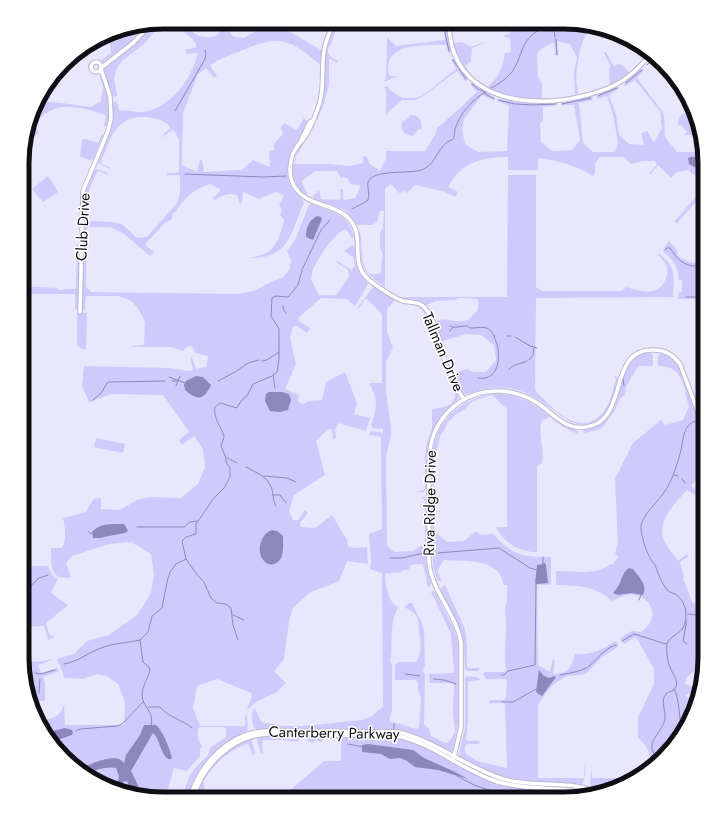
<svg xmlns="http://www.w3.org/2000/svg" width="727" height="821" viewBox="0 0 727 821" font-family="Jost,sans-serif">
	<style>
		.green { fill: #cecafc }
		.water { fill: #8c87bd }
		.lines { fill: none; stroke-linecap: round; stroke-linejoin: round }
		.stream { stroke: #8c87bd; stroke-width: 1 }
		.secondary-casing { stroke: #bbb9cf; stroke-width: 5.5 }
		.secondary { stroke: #fff; stroke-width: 3.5 }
		.labels { text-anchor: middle; stroke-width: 3; stroke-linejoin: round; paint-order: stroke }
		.street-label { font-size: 15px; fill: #0f0e15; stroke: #fff }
		.rim { fill: none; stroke: #0f0e15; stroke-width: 5 }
	</style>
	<rect width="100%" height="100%" fill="#e8e7fd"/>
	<path class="green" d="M167,22L159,26L145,43L122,61L117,68L114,78L117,96L114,97L112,95C111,87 102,74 103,67L134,45L154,23Z
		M172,22H183C193,35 201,40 217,36L224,24L220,22H235L236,25L230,28V34L234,37L244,38L261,28L285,29L321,50L324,39L322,78L320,79V65C312,58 303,50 293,45C275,36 258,44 240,51C230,55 219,59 210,65L217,76L214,78L206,68L198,74L183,113L182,165L197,172L200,160H202L204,172L242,170L253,160L270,167L269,152L274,150V144L283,134L281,127L284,123L297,130L304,118L307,121L308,124C297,142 280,164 291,186C294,192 302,197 304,203C291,231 290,258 252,258C257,256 263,255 268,252C278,246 281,231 284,220L280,215L282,210L279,205L284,195L276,192L259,199L243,192L242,203L240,204L237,195C229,192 221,196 214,200L213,198L220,191V189L210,184C193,190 188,195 177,209V211L173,213L172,219L165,223L146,243V246L154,252L150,256L123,233L110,227H88L87,229V238L84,236L85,196L88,185L94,170L97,169L108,173V175L99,171L97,172L89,190L87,220L89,221L111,222L122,224L137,238L147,237L177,203C181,194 180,186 180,177L178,175H167V173H177L179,171V139L174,131L172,130L163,137L162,136L170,128V126C161,119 153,117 141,117C114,118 110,141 101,162L102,164L111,168L110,169L100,164L98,161L111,128L113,103L117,101L119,111C128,109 135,113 144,112C172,107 191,79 198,53L186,54L185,50L197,47L193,39L186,34L178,25Z
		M336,22H338L331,45L328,48C327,56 331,57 338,61L337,63L329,58V85L323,106L318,118V121L316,118L324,89L326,48Z
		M509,23H582L595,27L587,32L580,49L576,76L578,95L592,92L561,98L575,95L574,72L577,58L570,44L557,41L558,55H555L554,42L541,49L537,54L538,77L542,83V98L556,99C535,100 511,101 491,91C486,88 481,84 476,80V79L488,87C499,77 503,68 505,53L511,52L510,38L504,37V35L510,34Z
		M148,25L128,45L103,62L94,59L101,60L111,53L110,36L108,35L117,30Z
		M451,27L454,43L462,42L471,47L484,42V43L472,48L471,61L465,66L473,77C458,65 453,45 450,28Z
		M444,28L446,29L451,51L449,54L446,45C424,45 381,42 389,76H398L384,82L386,78L387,37L396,46L445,40Z
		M605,52H606L614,66C621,62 625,67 629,73L639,63V64C628,78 612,85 596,91L610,84L609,69L611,67L604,53Z
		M451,59H454L461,71L468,79L466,82L457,71L422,97L414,100H402L386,114V89L383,88L387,86L391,91L397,95L403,98H415L422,96L456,69Z
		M89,62V67L90,71L101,76C108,92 111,108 107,126H104L106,117L105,115C87,109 67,102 50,111C44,114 39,118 34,122V124L39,133L35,136L29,127L41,93L47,84L49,88L41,96V101L61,103L91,107L101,101L103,87L99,75C90,74 87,70 89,62Z
		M641,69L644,70L637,78L664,114L665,137L677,152H702L703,150L705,154V197L695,203L677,223L674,222L693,200L700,194L701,180L688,170L677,172L671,178L658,165L650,175L649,174L657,164L654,161H643L631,164L624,157H600L595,164V173L593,176C577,166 558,160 538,158V170H508V157C481,157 462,162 448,187L458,192L456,197L442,191L415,185L407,193L404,191L399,193L391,184L385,189V287C354,266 364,265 359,233L360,231C363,246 359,261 369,274H380L381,272L382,259L383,254L380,248V233L383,228L384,211H380L377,222L372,225H358L356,224L351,217L344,210L314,199L313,196L319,190L321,199L339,200L341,198L340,189H343V199L344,200L355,198L361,186L350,184L348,179L344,177L341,178L337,171H315L302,181V183L308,194L305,195C279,173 300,147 313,125L316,126L313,127L296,157L294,164H330L349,166L363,163V156L367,157L369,163L380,171L386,158V151H425L436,133L437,128L458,110L477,92L470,84L471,83L494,97L495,99L494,100L482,95L464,119L462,130L465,144L478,152L507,151L509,106L498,101L500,99L524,103H555L557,104V105L543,107V120L540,124L541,142L552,151L572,150L580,140L574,105H561V104L563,102L591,97L593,100L579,103L583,143L593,152H615L618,143L613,114L607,96L597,99L598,95L617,87L620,88L609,95L616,115L619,135L629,144L644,145L641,133L647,131L654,142L662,128L660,111L635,80L625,86L624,84L625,82Z
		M690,111L698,133L691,135H685L687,132L681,125H678L679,119L681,115Z
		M410,115C419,115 424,121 421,130L419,129L413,136L404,133L401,126L403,120L405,121L409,117Z
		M102,133L103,135L93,159L90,160L80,157L82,140L85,139L98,143Z
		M508,175H536V287L542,291H622L626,287C641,291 659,298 666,278C668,272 668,269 665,263C664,260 659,257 658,254H660C677,269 674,276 673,297L536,298L535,390C551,408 582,441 604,411C611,402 613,389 616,379L614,375L618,378C615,388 613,401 607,410C604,415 599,420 594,422C574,431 560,414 545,404C537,398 527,393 517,390C504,386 491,387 478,391C473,392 468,395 463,394L452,373L448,360L453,373L467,369L474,372H486L496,360L494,345L481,335L466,334L443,341L447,354L437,326L429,311L430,310L436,321C444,318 447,320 455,321C459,322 464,321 468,320L478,310V299L459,298L455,300L436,301L426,305L417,300L404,299L400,297H507Z
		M48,176L58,192L43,202L32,189Z
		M311,204C332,211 348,213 354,237L352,239L347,230H344C333,235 320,256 314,267C312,270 312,275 311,279L319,295H336L349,277L348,270L336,262L337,261L351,270H352L355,266L353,257L344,251L352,245L355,247V260L358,269L368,284L355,306L347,299L321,298L298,318L299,321L310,328L307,333L297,326H293L290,338L296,364L285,389L299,395L298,401L302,404L306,403L308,401L322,400L326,382L345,372L357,403L354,414L370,418L366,431L338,423L335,430L336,438L333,440L332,430L328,429L316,441L325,475L294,495L289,510L293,520H298L305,510L308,513L300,523L301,527L315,528L332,515L347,540L348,546L354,548L367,547L368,564L347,561L339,581L309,593L293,608L289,621L284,659L274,671L286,683L277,692L256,702L248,709H247L252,696L251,693L217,679L197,686L193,708L200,726H245V712C248,717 248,728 247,733C229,743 208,757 198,775C194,782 192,791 189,799H182C185,789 187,779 193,771C198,763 210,757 210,748L226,737V729L224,727H200L198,729V739L202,746L200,749V756L187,771L174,768L165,799H153L103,783V779H91L58,748V746L50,739L51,737L49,733L44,732L40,720C52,719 61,717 64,704L65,725H124L125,702L118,684L107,676L97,674L83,679L64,678L63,673L57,659L74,654L87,641L109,635L138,614L151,593L154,575L151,554L131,542L109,544L72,556L66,563L71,577C50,583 51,562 51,548H62C67,541 65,526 63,518L86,512L88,508L94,499L101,498V509L120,510L137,500L149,497L181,498L198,484L205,467L203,449L194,436L182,445L179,440L189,432L163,395L112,394L89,402L82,386L84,366L169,368L190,371L193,370L190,357H192L196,369L206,367L208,356L195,353L194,349L191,346L187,347L183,351L171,347H131L133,346L144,345L145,322L138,308L130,300L119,296H86L85,310H84L82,308L84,245L88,243L86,245V287L91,292L238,294L254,291L273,281L282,278L287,273L290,268L291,260L287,251L295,240L309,205Z
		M669,241L675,247L679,257L691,263L705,261V299H678L679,292H682V280H679C677,264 673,261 663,250Z
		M77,244L79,245V308L75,310V294H23V286L56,288L59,290L75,289L76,287Z
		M374,286L400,302L415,305L422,308L429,320L437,341L435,344C437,336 426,312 419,307C412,303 403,305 395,300L387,309V332L393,347L386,362V393L391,427V435L386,457L387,545L394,552L413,551L425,543V500L422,497H413H424L426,498V564L431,584L428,588L423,564L411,565L408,570H403L400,573L398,572L385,574C385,586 388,601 398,608C388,625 394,643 390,661L392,665V711L389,720L392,723C401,722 408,728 417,729L419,727L421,698L418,689V682L416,680H395V665L398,662H416C424,652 419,634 418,623C418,621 418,619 417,617C415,613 408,609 404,607L409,603H412L421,621L424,631L425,665L423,670L425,674L424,724L427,727L429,728L431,736L446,743L449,742L455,732L453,711L454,684L452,683H429V674L453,673L454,672L451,634L431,592L433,591L435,592L454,629L458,643V724L453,750L449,752L404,733L258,730L254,728C252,720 250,715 255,708L261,722L282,726H303L362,720L372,716L383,706L382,573L370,569L371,561L369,534L382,529L381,437L369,435L371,431L383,433V429L373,428L371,426C377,405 379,402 369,383H382V314L366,298L358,309L357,308Z
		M77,313H87L86,349C83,351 79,347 77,345Z
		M650,352L653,355V366H640L636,369L626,387L625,396L621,397L614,412L601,429L584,433L583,430C592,426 601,425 608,418C625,397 617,357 650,352Z
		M661,353L671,358L680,369L695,411L705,428V470L691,486L699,493L697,496L687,490C674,505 655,521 665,542C668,549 674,555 678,561L687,554L689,556L680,562L684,578H683L692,602L705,609V667L703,672H693L686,678L685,684L695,687V691L685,695L690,700L692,708L686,729L642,775L599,790L592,788L590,784L592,765V778H632L639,772L649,767C651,753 649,750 640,739H638V717L654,684V669L636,637L624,644L620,638L632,631L642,632C644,629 649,626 650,622C659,608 642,591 627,595C622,596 617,599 612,601C594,585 579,586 556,585V571C573,571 596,576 610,564L612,565L619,556L615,554L617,546H618L615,479L633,443L661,420L665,425L683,420L689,406L685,393L686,392C681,376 677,366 658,366V356Z
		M454,388L459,397L458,399C425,432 426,444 426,489L423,492H414L422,491L425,488V455L427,442L432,429V409C445,407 459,406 454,388Z
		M495,394C515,394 532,401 547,414C557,421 565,428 577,430L578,434L563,427L550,417L542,420C537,435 545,448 542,463L537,466V552C519,552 504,543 496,527H507V409L492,395L472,401L465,409L455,415L448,422L440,437L434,463V488L438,491L435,492L433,489C432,477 430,462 433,449C438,418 464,397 495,394Z
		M96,438L125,444L123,453L94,447Z
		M442,495L434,500V531L447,542L464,541L476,531L481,535L494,534C510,555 525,557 549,557L551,558V585H537L538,665L550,672L553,659L555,660L553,674C568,673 571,669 575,654C591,656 602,649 616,641L619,646L602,657L586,674L567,676L554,684L549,689L538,705V778H584V764C586,771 585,781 581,785C564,783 547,784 531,782C505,780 483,769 460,758L459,754L465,728V678L467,676L476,677L481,680L470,681L468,682V718L466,739L468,741H480L479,744H467L465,746V753L477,761L507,768L505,705L504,703H489V700H504L506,698L507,681L505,679H486L483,674L484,672H504L506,670L505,658L506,623L505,609L507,601V585H504C503,581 501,576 499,573C487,558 462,562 444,560L437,571L442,581H437L433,564L432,500L435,497Z
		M32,566H48L52,575L58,579L51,593L68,605L46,623L49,634L55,637L48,640L44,626L22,627V574Z
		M445,585L465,629L467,646V666L469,668H480L478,671H467L465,669L464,645L462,634L441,590L442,587Z
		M28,645L29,662L44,661L52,659V660L38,665L41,673L57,668L59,671L43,677L45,683V701H34L26,680L29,672L26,663L22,664V646Z
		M260,735H385L407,739L481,777L502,785V786L531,790H559L578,792L581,796L575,798L540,797L538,799H248L286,794L324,761H341V739H324L321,742L316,740L312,743L302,737L297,742L283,740H263L262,742L263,754L260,752L257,739Z
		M248,738L252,741L255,753L253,756L249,745L247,744C227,751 214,764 203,782L205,788L200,793L202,798L195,799C204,767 220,754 248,738Z"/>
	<path class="water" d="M705,156V169L694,167L689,164L688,158L690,157Z
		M317,216L321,217L322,219L313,240L306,237C306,228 309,220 317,216Z
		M196,376L203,377L211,385C204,400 198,401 185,390L184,385L186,381Z
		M269,392H282L289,394L291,400L288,410L280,412L270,411L265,401L266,394Z
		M124,524L125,525L128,531L125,533L99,538H93L92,532C99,523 113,524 124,524Z
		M272,530L277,531L283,536C283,545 285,561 274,564C271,565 267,564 265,562C255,553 260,534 272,530Z
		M544,562L546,565L548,583L537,584L535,583L537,565L543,564Z
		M629,568L633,569C639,577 648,585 643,595L631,593L618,595L613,593C614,591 616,590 617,588C622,582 621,573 629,568Z
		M539,670L544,676L550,678L554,676L556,677L542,696L537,693L536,691Z
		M144,725H156C163,731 171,751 172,759C170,759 168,760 166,757C160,751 160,740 153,733L131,771L138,785L139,794L127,791L128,782L125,781L119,786L118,782L119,776L116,768C106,766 95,770 86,774L81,769C89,764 109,756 119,759C121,760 122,761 124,763L126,755L140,735Z
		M65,728L72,730L73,733L72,735L57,740L53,738L52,731Z
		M368,744L413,750L424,758L453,771L468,779L438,770L415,767L407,761L400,758L390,759L381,754L362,752V745Z"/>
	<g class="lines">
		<path class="stream" d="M553,23L555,37
			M444,28L449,51
			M601,29L602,38
			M222,31L227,22
			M556,39L557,55
			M453,60L466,79
			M647,65L653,58
			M626,83L642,70
			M472,84L478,89L485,92
			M489,89C498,85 511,76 515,67C520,59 521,49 526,42C533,32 543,27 554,23
			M484,93L494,99
			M598,96L617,88
			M498,100L515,104
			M516,104L533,105L556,104
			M562,104L591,98
			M175,111L205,59L206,54L205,50
			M185,174L263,177L286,176
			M352,209L364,203L368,200C370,194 367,187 368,182C373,168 413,175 424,169C437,163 437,145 453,139C455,135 454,133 455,129C459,115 473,98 486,92
			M665,250L667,248H670C679,262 687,269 705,265
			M686,297H698L705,294
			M283,306V309L286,313
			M450,326C456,329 459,326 465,326C470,326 467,327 471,328C481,328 489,324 494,336
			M450,331L453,327
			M507,336H511
			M515,337L530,346L537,348
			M529,360L533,355L534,348
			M262,361L267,360L279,352
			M509,369C514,364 520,364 527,361
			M273,375L275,388
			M169,377L185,383
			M623,377L624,386
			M478,378C501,382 502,351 494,337L495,336
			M172,381H177
			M218,381L235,372L248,363L259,360
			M176,386L180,376
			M92,401L102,392L107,383L109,382L165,381
			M227,458L237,463
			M246,467C255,472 268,477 271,487C274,493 272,500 276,506
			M674,475L678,476
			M264,476L287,478L296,482
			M682,479L685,483
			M273,495H280L286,503
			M137,527H184L190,522L197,521
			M88,531L91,534L92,533
			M438,553L499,548L530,568L537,570
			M390,558H402L424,553
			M543,564V557
			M22,594L39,578L48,575
			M639,600L641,595
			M688,614L705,616
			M233,615L244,620
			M686,620V625L683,641L687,644
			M238,640L233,625L231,608L226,604L217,603L211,598L204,582L198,576L186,559L182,541L186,537L196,534V524L214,498L224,488L230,477V468L226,462V458L221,446C222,442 224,439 224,436C221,426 213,418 215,407L220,403L237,408L241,401L247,396L253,384L272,376L277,372L279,360V329L271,316L272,298L276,296L288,297L298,285L302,270L321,230L330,220
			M622,641L634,634L666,644
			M64,664C77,662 88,653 101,648C114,643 127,643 140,640
			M35,673L41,674L55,670
			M405,674L420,676
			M501,675H504L508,671L535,665L536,584
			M560,675C569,673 580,672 588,667C597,660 604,648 616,645
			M434,679L444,680L456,684
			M27,682L31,674
			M674,689C680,698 679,721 682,733
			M39,693L40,679
			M502,702H513L536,689
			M148,707H160C168,717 183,720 192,728
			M394,723V729
			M151,726C155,711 142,707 142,695C142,686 148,679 150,670L149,667L143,662L140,640L148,632L152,616L162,608L167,582L170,572L176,564L186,559
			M76,731L80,729L118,726L123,723L143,702
			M348,744L363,747
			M659,758C640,745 664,732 665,718C666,711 660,701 666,694C669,691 674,692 676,687C679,681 672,673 670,667C667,660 666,650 667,643C671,636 679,634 683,628C688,618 687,604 678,596C675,593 670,593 667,590C662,584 658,573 655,565C648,559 640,534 641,525C645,510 664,498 670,482C675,472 678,461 681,450C683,442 683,432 688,426C690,424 693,422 695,421
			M457,776L474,785L495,792L496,796"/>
		<defs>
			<path id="secondary" d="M334,22C330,32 325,41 324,51C321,69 325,87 319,105C315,116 311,129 304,138C298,145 292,152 291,161C289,171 290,182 297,190C311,208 340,203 353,224C363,241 351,263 367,278C373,284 394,298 403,301C411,303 419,301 425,308C438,324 440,346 446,365C451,377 457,389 464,400
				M449,23C450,89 506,106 563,100C581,97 599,93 615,85C629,78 640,67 650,55
				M91 67a5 5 0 1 1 10 0a5 5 0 1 1-10 0Z
				M101,68L133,43L151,24
				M301,140L310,122L312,121
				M80,312L83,191L108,131L111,118L110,96L101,69
				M453,761L461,727V642C456,613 431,591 429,561C429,536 429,511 429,486C429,472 428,457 431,444C435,427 445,412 460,402C484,386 515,388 539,404C548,410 556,419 566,424C576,429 588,428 598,423C626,406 611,347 655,350C665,350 674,356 680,364L698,412L705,424
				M190,799C198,765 230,732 266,731L397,732C433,739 467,768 503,779C523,785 543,783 564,785C575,785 586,788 596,791
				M193,799C202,765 233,735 269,734L397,736C433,743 463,771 498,782C528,791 559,786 589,793"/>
		</defs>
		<use href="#secondary" class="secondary-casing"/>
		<use href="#secondary" class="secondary"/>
	</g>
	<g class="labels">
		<g class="street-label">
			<text transform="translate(83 227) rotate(-87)" y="5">Club Drive</text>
			<text transform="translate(443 352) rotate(67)" y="5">Tallman Drive</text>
			<text transform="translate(430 503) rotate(-89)" y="5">Riva Ridge Drive</text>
			<text transform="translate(334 733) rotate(1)" y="5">Canterberry Parkway</text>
		</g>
	</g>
	<path d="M0 0H727V821H0ZM163 29H564A134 134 0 0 1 698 163V658A134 134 0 0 1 564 792H163A134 134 0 0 1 29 658V163A134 134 0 0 1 163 29Z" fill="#fff" fill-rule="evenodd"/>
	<path class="rim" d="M163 29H564A134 134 0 0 1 698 163V658A134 134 0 0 1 564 792H163A134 134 0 0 1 29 658V163A134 134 0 0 1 163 29Z"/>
</svg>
